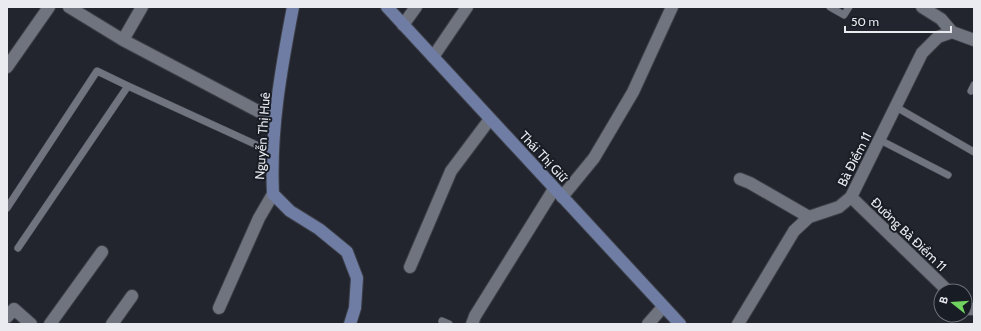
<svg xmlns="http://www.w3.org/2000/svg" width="981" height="331" viewBox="0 0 981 331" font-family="Cabin,sans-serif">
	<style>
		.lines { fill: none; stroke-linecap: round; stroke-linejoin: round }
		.lane-casing { stroke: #3c3f46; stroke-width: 8 }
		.street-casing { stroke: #3c3f46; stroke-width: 14 }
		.secondary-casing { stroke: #3c3f46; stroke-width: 14 }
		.lane { stroke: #6f747e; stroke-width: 7 }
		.street { stroke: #6f747e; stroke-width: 12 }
		.secondary { stroke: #6f7da4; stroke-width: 12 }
		.labels { text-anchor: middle; stroke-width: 4; stroke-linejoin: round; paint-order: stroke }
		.street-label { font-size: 13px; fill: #e9ebf1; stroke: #181c24 }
	</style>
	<rect width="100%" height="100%" fill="#22252e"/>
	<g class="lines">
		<defs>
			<path id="lane" d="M830,7L844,15L849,7
				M971,91L974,85
				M896,107L974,152
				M880,140L948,175
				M7,208L97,71L128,86
				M18,248L128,86L272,152
				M442,321L449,324"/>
			<path id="street" d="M69,7L123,40L275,120
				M922,7L941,19L952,32
				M403,25L416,7
				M123,40L142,7
				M433,57L467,7
				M7,67L49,7
				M740,179L750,183L809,217
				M562,197L594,158L633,92L672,7
				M851,197L948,291
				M410,267L451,171L490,119
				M965,307L967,309H974
				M219,308L259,218L273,194
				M7,317L14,309L31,324
				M50,324L102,252
				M112,324L132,296
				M472,324L475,316L554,189
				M648,324L663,307
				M738,324L794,231L809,217L839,207L851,197L922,53L938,37L952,32L974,40"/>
			<path id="secondary" d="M293,7C281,69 270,131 273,194L290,211L319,229L347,252L357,278L355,308L350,324
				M387,7L680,324"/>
		</defs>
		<use href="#lane" class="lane-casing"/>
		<use href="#street" class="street-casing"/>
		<use href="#secondary" class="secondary-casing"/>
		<use href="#lane" class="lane"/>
		<use href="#street" class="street"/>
		<use href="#secondary" class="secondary"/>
	</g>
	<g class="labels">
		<g class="street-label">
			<text transform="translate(262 136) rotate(-86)" y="5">Nguyễn Thị Huê</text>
			<text transform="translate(544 156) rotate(47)" y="5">Thái Thị Giữ</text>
			<text transform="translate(854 159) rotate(-63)" y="5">Bà Điểm 11</text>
			<text transform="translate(909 234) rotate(44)" y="5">Đường Bà Điểm 11</text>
		</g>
	</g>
	<rect width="981" height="331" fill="none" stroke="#e9ebf1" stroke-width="16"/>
	<g transform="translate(953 303) rotate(287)"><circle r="19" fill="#181c24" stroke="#6c6f76"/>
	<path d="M0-3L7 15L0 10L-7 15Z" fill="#70d35f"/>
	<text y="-6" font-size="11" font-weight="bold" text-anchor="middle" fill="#e9ebf1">B</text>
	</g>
	<path d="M845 26v6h106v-6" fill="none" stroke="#e9ebf1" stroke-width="2"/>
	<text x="851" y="26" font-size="12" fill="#e9ebf1" stroke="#181c24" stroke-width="3" paint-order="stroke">50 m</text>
</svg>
